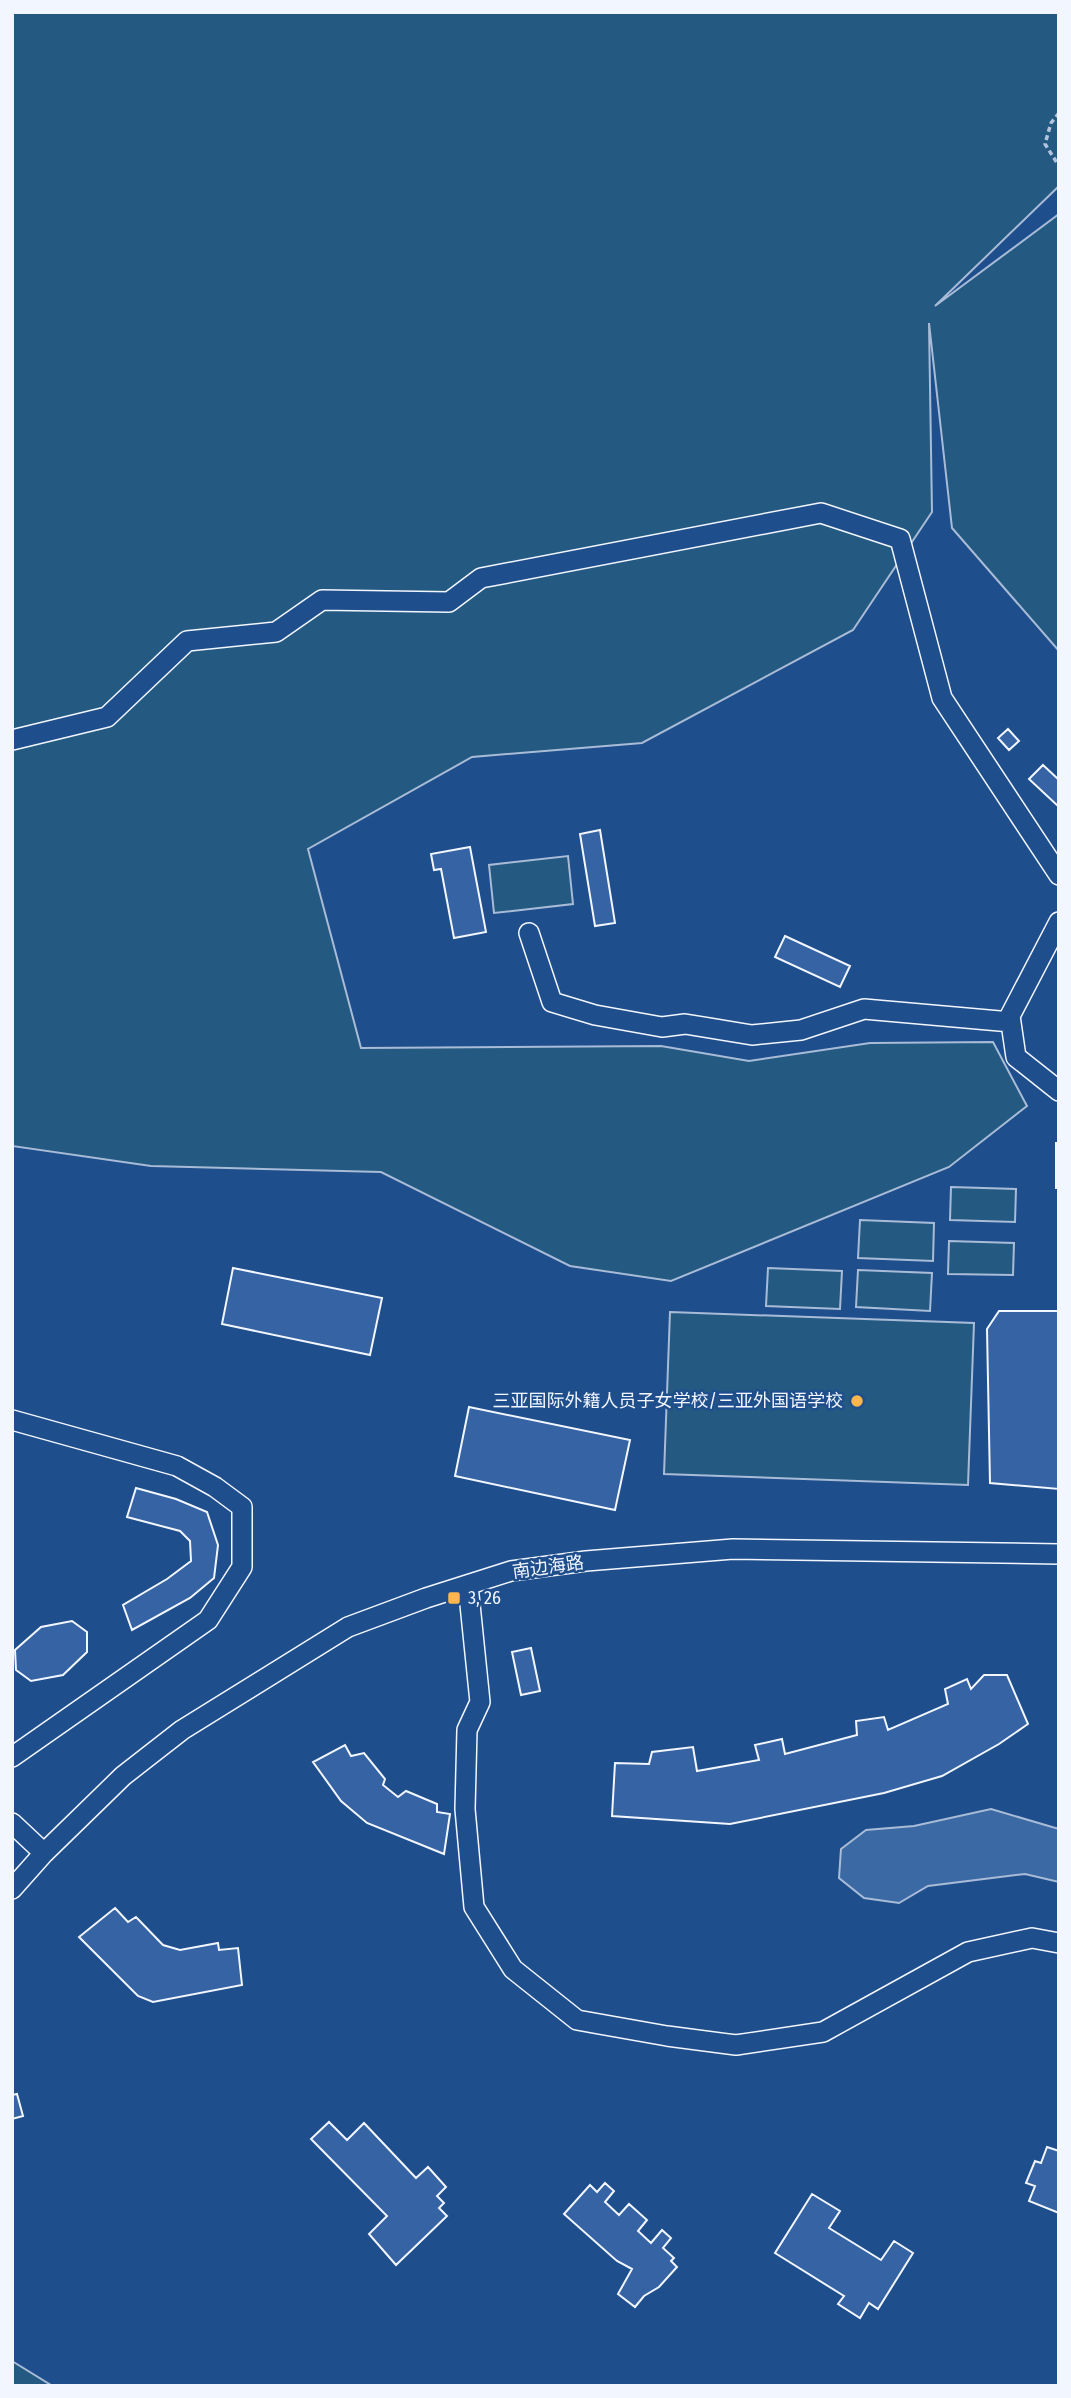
<svg xmlns="http://www.w3.org/2000/svg" width="1071" height="2398" viewBox="0 0 1071 2398" font-family="'Fira Sans Condensed','Noto Sans SC',sans-serif">
	<style>
		.green { fill: #245a82; stroke: #a8bbd7; stroke-width: 2 }
		.water { fill: #3b69a3; stroke: #a8bbd7; stroke-width: 2 }
		.building { fill: #3563a3; stroke: #f2f6ff; stroke-width: 2 }
		.lines { fill: none; stroke-linecap: round; stroke-linejoin: round }
		.minor-casing { stroke: #f2f6ff; stroke-width: 22 }
		.path { stroke: #b3c4dc; stroke-width: 3.5; stroke-dasharray: 5 3.5; stroke-linecap: butt }
		.minor { stroke: #1f4e8c; stroke-width: 19 }
		.poi-dot { fill: #ffb74d; stroke: #1f4e8c; stroke-width: 2.5 }
		.labels { text-anchor: middle; stroke-width: 5; stroke-linejoin: round; paint-order: stroke }
		.poi-label { font-size: 18px; fill: #f2f6ff; stroke: #1f4e8c; text-anchor: end }
		.street-label { font-size: 18px; fill: #f2f6ff; stroke: #1f4e8c }
	</style>
	<rect width="100%" height="100%" fill="#1f4e8c"/>
	<path class="green" d="M12,12H1059V186L935,306L1059,214V651L952,528L929,323L932,512L853,630L642,743L472,757L308,849L361,1048L661,1046L749,1061L870,1043L993,1042L1027,1106L949,1167L671,1281L570,1266L381,1172L151,1166L12,1146Z
		M568,856L573,904L494,913L489,865Z
		M951,1187L1016,1189L1015,1222L950,1220Z
		M860,1220L934,1223L933,1261L858,1258Z
		M949,1241L1014,1243L1013,1275L948,1274Z
		M768,1268L842,1271L840,1309L766,1306Z
		M858,1270L932,1273L930,1311L856,1307Z
		M670,1312L974,1323L968,1485L664,1474Z
		M12,2361L51,2385L56,2386H12Z"/>
	<path class="water" d="M991,1809L1059,1829V1882L1025,1874L928,1886L899,1903L864,1898L839,1878L841,1849L866,1830L914,1826Z"/>
	<path class="building" d="M1008,729L1019,741L1009,750L998,738Z
		M1043,765L1059,780V807L1029,779Z
		M600,830L615,923L595,926L580,834Z
		M470,847L486,932L454,938L441,869L434,870L431,854Z
		M785,936L850,966L840,987L775,957Z
		M1056,1143H1059V1188H1056Z
		M233,1268L382,1298L370,1355L222,1324Z
		M999,1311H1059V1489L990,1483L987,1329Z
		M469,1407L630,1440L615,1510L455,1476Z
		M136,1488L176,1499L207,1512L218,1545L214,1578L190,1598L132,1630L123,1605L167,1579L191,1561L190,1541L180,1531L127,1517Z
		M72,1621L87,1632V1652L63,1675L31,1681L16,1670L15,1650L41,1627Z
		M531,1648L540,1691L521,1695L512,1652Z
		M984,1675H1007L1028,1724L999,1744L942,1776L884,1793L730,1824L612,1816L615,1763L649,1764L652,1752L693,1747L697,1771L759,1760L755,1745L782,1739L785,1754L857,1735L856,1721L884,1717L888,1730L948,1704L945,1689L967,1679L971,1689Z
		M345,1745L351,1756L364,1753L385,1779L383,1785L398,1797L406,1791L437,1804V1812L450,1814L444,1854L367,1823L341,1801L313,1762Z
		M115,1908L128,1922L136,1917L163,1945L180,1950L218,1943L219,1950L238,1948L242,1985L153,2002L138,1996L79,1937Z
		M17,2094L23,2116L12,2119V2095Z
		M329,2122L347,2140L364,2123L416,2178L428,2167L446,2187L437,2196L444,2203L439,2208L447,2216L396,2265L369,2234L387,2216L311,2139Z
		M1047,2147L1059,2151V2213L1029,2201L1035,2186L1026,2183L1035,2161L1041,2163Z
		M605,2183L614,2191L605,2202L619,2215L629,2204L647,2220L638,2231L651,2243L662,2230L671,2238L663,2248L674,2258L671,2261L677,2267L659,2287L644,2296L635,2307L618,2294L632,2269L617,2261L564,2214L590,2185L597,2192Z
		M812,2194L840,2211L829,2228L881,2260L894,2241L913,2253L878,2309L869,2303L860,2318L838,2304L844,2296L775,2253Z"/>
	<g class="lines">
		<defs>
			<path id="minor" d="M12,740L107,717L187,641L276,632L322,600L449,602L481,578L821,513L900,539L942,698L1059,875
				M1059,922L1010,1016L1016,1057L1059,1091
				M529,933L552,1002L595,1015L662,1027L685,1024L752,1035L801,1030L864,1009L1011,1022
				M12,1420L177,1466L215,1487L242,1507V1567L208,1620L12,1757
				M468,1585L480,1702L467,1730L465,1809L474,1907L513,1969L577,2020L667,2036L736,2045L823,2032L968,1952L1032,1938L1059,1943
				M12,1823L44,1853
				M12,1889L44,1853L123,1776L182,1730L348,1627L426,1598L511,1571L586,1561L733,1549L1059,1554"/>
		</defs>
		<use href="#minor" class="minor-casing"/>
		<path class="path" d="M1059,113L1051,123L1045,144L1059,166"/>
		<use href="#minor" class="minor"/>
	</g>
	<g class="poi-dot">
		<circle cx="857" cy="1401" r="7"/>
		<rect x="447" y="1591" width="14" height="14" rx="3.5"/>
	</g>
	<g class="labels">
		<g class="poi-label">
			<text x="843" y="1407">三亚国际外籍人员子女学校/三亚外国语学校</text>
			<text x="468" y="1604" text-anchor="start">3, 26</text>
		</g>
		<g class="street-label">
			<text transform="translate(548 1567) rotate(-8)" y="6">南边海路</text>
		</g>
	</g>
	<rect width="1071" height="2398" fill="none" stroke="#f2f6ff" stroke-width="28"/>
</svg>
